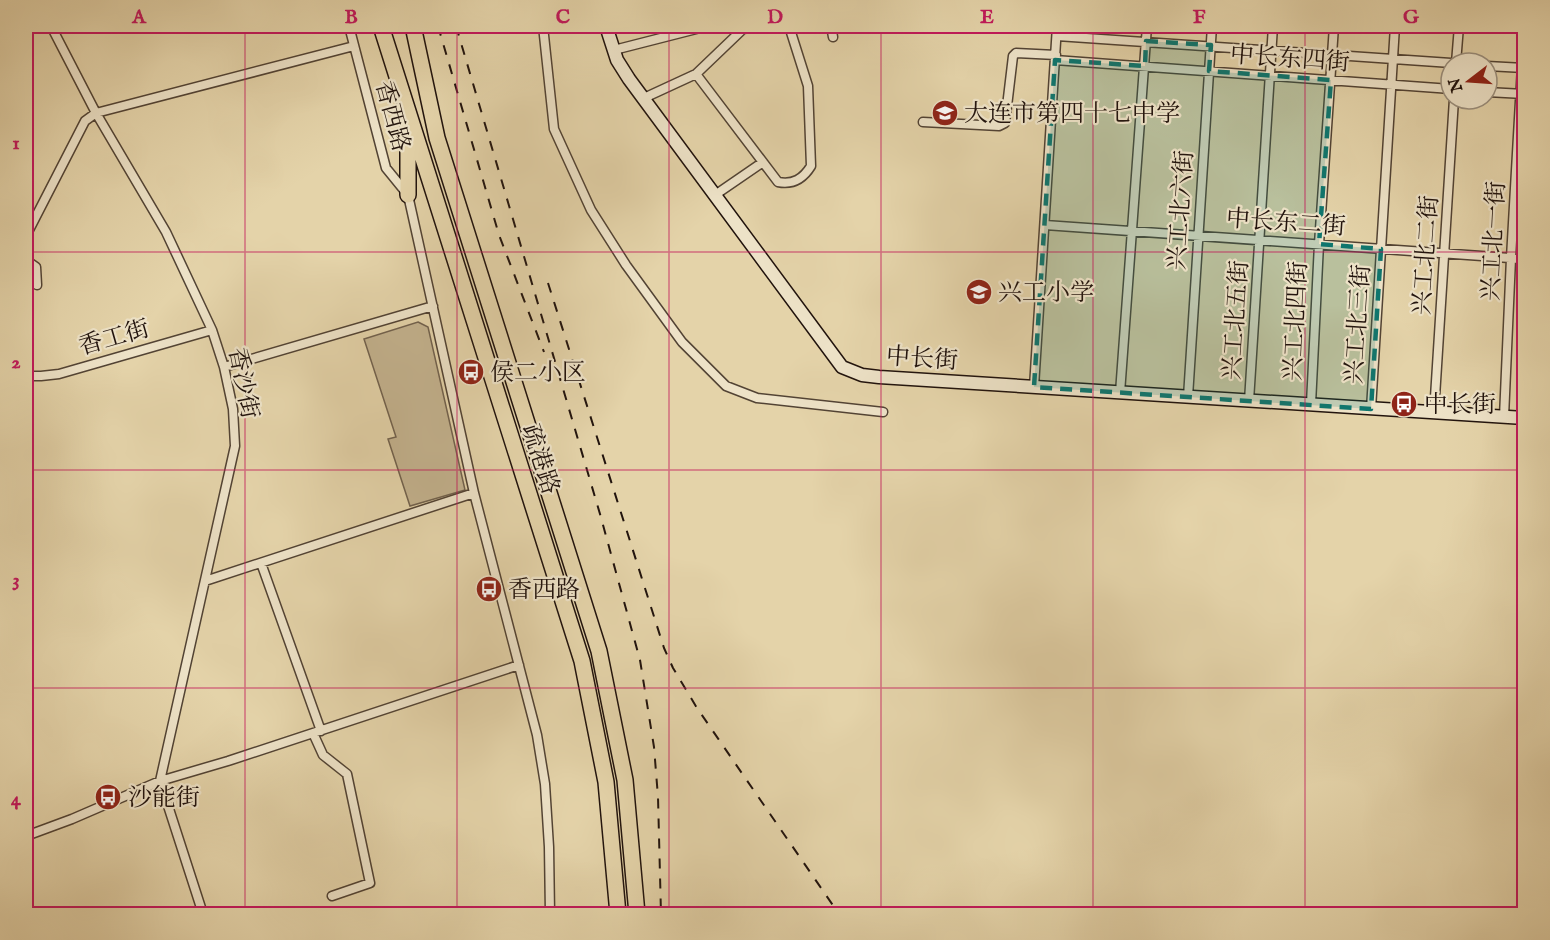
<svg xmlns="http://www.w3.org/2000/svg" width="1550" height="940" viewBox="0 0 1550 940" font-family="'IM FELL English','Noto Serif SC',serif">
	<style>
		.green { fill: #c3b28e; stroke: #72624e; stroke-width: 1.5 }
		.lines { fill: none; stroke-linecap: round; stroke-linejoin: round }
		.street-casing { stroke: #524334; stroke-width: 11 }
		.secondary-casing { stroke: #21130d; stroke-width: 15 }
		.highway-casing { stroke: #21130d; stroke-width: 18 }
		.street { stroke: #ede2c7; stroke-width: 8 }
		.secondary { stroke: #ede2c7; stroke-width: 12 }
		.highway { stroke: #e4d3a9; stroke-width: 15 }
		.rail { stroke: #21130d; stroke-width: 2; stroke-dasharray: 10 10; stroke-linecap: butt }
		.marked { fill: #0f766e; fill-opacity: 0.2; stroke: #0f766e; stroke-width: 4.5; stroke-dasharray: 12 8; stroke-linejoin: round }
		.grid { fill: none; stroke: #c2185b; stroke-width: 1.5; stroke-opacity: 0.55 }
		.labels { text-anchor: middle; stroke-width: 4.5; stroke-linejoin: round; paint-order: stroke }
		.street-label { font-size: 24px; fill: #21130d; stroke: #ede2c7 }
		.poi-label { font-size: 24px; fill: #21130d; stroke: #ede2c7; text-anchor: start }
		.neatline { fill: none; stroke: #c2185b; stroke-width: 2 }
		.grid-label { font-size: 20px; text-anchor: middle; font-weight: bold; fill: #c2185b }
	</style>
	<rect width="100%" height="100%" fill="#e4d3a9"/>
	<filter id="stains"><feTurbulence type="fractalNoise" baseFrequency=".00333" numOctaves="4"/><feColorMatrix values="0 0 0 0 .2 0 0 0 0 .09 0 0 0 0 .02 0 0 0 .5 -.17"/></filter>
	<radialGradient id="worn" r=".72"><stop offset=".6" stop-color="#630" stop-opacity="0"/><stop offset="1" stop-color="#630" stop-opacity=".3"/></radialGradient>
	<path class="green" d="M418,322L428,327L465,490L410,506L388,439L396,437L364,339Z"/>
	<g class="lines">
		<defs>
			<path id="street" d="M51,26L96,113L166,232L212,330L224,367L233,409L235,446L160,781L203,914
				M349,26L386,168L408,195L474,493L537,735L545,784L549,847L550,914
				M543,26L554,129L591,210L626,265L682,342L726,386L757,398L883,412
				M759,26L743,29L696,74L778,182C793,185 803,179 811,166L808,86L789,26
				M831,26L833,37
				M1057,36L1451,63
				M614,50L708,26
				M1055,60L1451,89
				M1456,63L1459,26
				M1487,66L1524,68
				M1487,92L1524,94
				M644,98L696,74
				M923,122L999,126L1005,123L1013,56L1016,53L1056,55
				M715,195L763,162
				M1045,225L1524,259
				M26,231L29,230L85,121L96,113L354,46
				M26,260L36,267L37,285
				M224,367L433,306
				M26,376H41L59,374L212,330
				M1034,387L1057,26
				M1120,393L1147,26
				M1188,397L1212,26
				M1249,401L1273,26
				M1311,404L1319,244L1334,26
				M1371,409L1395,26
				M1434,413L1454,99
				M1504,417L1511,258L1524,31
				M261,563L321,731
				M205,581L474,493
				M313,733L323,755L347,774L370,883L332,896
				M26,836L72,819L160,781L228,761L519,665"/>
			<path id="secondary" d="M606,26L617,60L629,79L842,367L862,375L879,377L1524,418"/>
			<path id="highway" d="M381,26L582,661L606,782L618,914
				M413,26L437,138L599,651L625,780L637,914
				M408,128V195"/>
		</defs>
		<use href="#street" class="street-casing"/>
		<use href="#secondary" class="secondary-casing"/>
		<use href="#highway" class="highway-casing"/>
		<use href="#street" class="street"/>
		<use href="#secondary" class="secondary"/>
		<use href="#highway" class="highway"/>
		<path class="rail" d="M438,26L499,235L544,352
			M456,26L600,514L640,660L654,747L658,797L661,914
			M548,283L664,648L673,668L697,708L839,914"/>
	</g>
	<path class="marked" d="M1146,41L1211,45L1209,71L1331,80L1319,244L1381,249L1371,409L1034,387L1055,60L1145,66Z"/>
	<path class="grid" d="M245,26V914M457,26V914M669,26V914M881,26V914M1093,26V914M1305,26V914M26,252H1524M26,470H1524M26,688H1524"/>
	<defs>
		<symbol id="school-disc" viewBox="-11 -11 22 22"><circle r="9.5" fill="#8f2418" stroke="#ede2c7"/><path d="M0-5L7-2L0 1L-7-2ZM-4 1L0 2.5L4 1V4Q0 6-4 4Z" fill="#fff"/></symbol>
		<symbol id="bus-disc" viewBox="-11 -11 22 22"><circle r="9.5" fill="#8f2418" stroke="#ede2c7"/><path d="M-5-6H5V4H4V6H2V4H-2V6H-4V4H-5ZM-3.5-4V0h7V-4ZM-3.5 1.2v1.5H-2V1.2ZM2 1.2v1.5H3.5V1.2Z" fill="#fff"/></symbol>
	</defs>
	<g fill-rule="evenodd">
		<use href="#school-disc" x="930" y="98" width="30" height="30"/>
		<use href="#school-disc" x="964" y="277" width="30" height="30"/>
		<use href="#bus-disc" x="456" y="357" width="30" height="30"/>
		<use href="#bus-disc" x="1389" y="389" width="30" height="30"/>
		<use href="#bus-disc" x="474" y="574" width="30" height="30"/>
		<use href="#bus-disc" x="93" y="782" width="30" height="30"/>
	</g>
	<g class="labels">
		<g class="street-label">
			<text transform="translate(1290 58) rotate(4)" y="8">中长东四街</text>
			<text transform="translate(393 116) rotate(75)" y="8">香西路</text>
			<text transform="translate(1180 210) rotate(-86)" y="8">兴工北六街</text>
			<text transform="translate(1286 222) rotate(4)" y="8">中长东二街</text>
			<text transform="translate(1493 241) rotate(-87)" y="8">兴工北一街</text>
			<text transform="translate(1425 255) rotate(-86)" y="8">兴工北二街</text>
			<text transform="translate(1235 320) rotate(-86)" y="8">兴工北五街</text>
			<text transform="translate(1295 321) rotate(-87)" y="8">兴工北四街</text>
			<text transform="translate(1357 324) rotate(-86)" y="8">兴工北三街</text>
			<text transform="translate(114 337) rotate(-16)" y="8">香工街</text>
			<text transform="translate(922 358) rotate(4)" y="8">中长街</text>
			<text transform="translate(244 383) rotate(79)" y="8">香沙街</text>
			<text transform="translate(541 459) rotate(72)" y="8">疏港路</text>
		</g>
		<g class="poi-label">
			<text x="964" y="121">大连市第四十七中学</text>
			<text x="998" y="300">兴工小学</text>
			<text x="490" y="380">侯二小区</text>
			<text x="1424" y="412">中长街</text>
			<text x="508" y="597">香西路</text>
			<text x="128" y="805">沙能街</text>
		</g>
	</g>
	<rect width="1550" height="940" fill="none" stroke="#e4d3a9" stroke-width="66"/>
	<g transform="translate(1469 81) rotate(253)"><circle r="28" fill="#ede2c7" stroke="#9b8f7d" stroke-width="1.5"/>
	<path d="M0-4.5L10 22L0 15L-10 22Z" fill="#8f2418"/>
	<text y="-9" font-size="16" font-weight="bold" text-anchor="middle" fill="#21130d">N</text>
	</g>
	<rect x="33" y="33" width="1484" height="874" class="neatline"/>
	<g class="grid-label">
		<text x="139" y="23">A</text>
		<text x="351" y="23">B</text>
		<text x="563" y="23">C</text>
		<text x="775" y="23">D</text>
		<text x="987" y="23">E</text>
		<text x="1199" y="23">F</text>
		<text x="1411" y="23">G</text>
		<text x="16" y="149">1</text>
		<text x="16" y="368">2</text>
		<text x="16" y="586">3</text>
		<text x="16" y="805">4</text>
	</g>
	<rect width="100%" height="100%" filter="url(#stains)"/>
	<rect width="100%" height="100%" fill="url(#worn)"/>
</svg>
